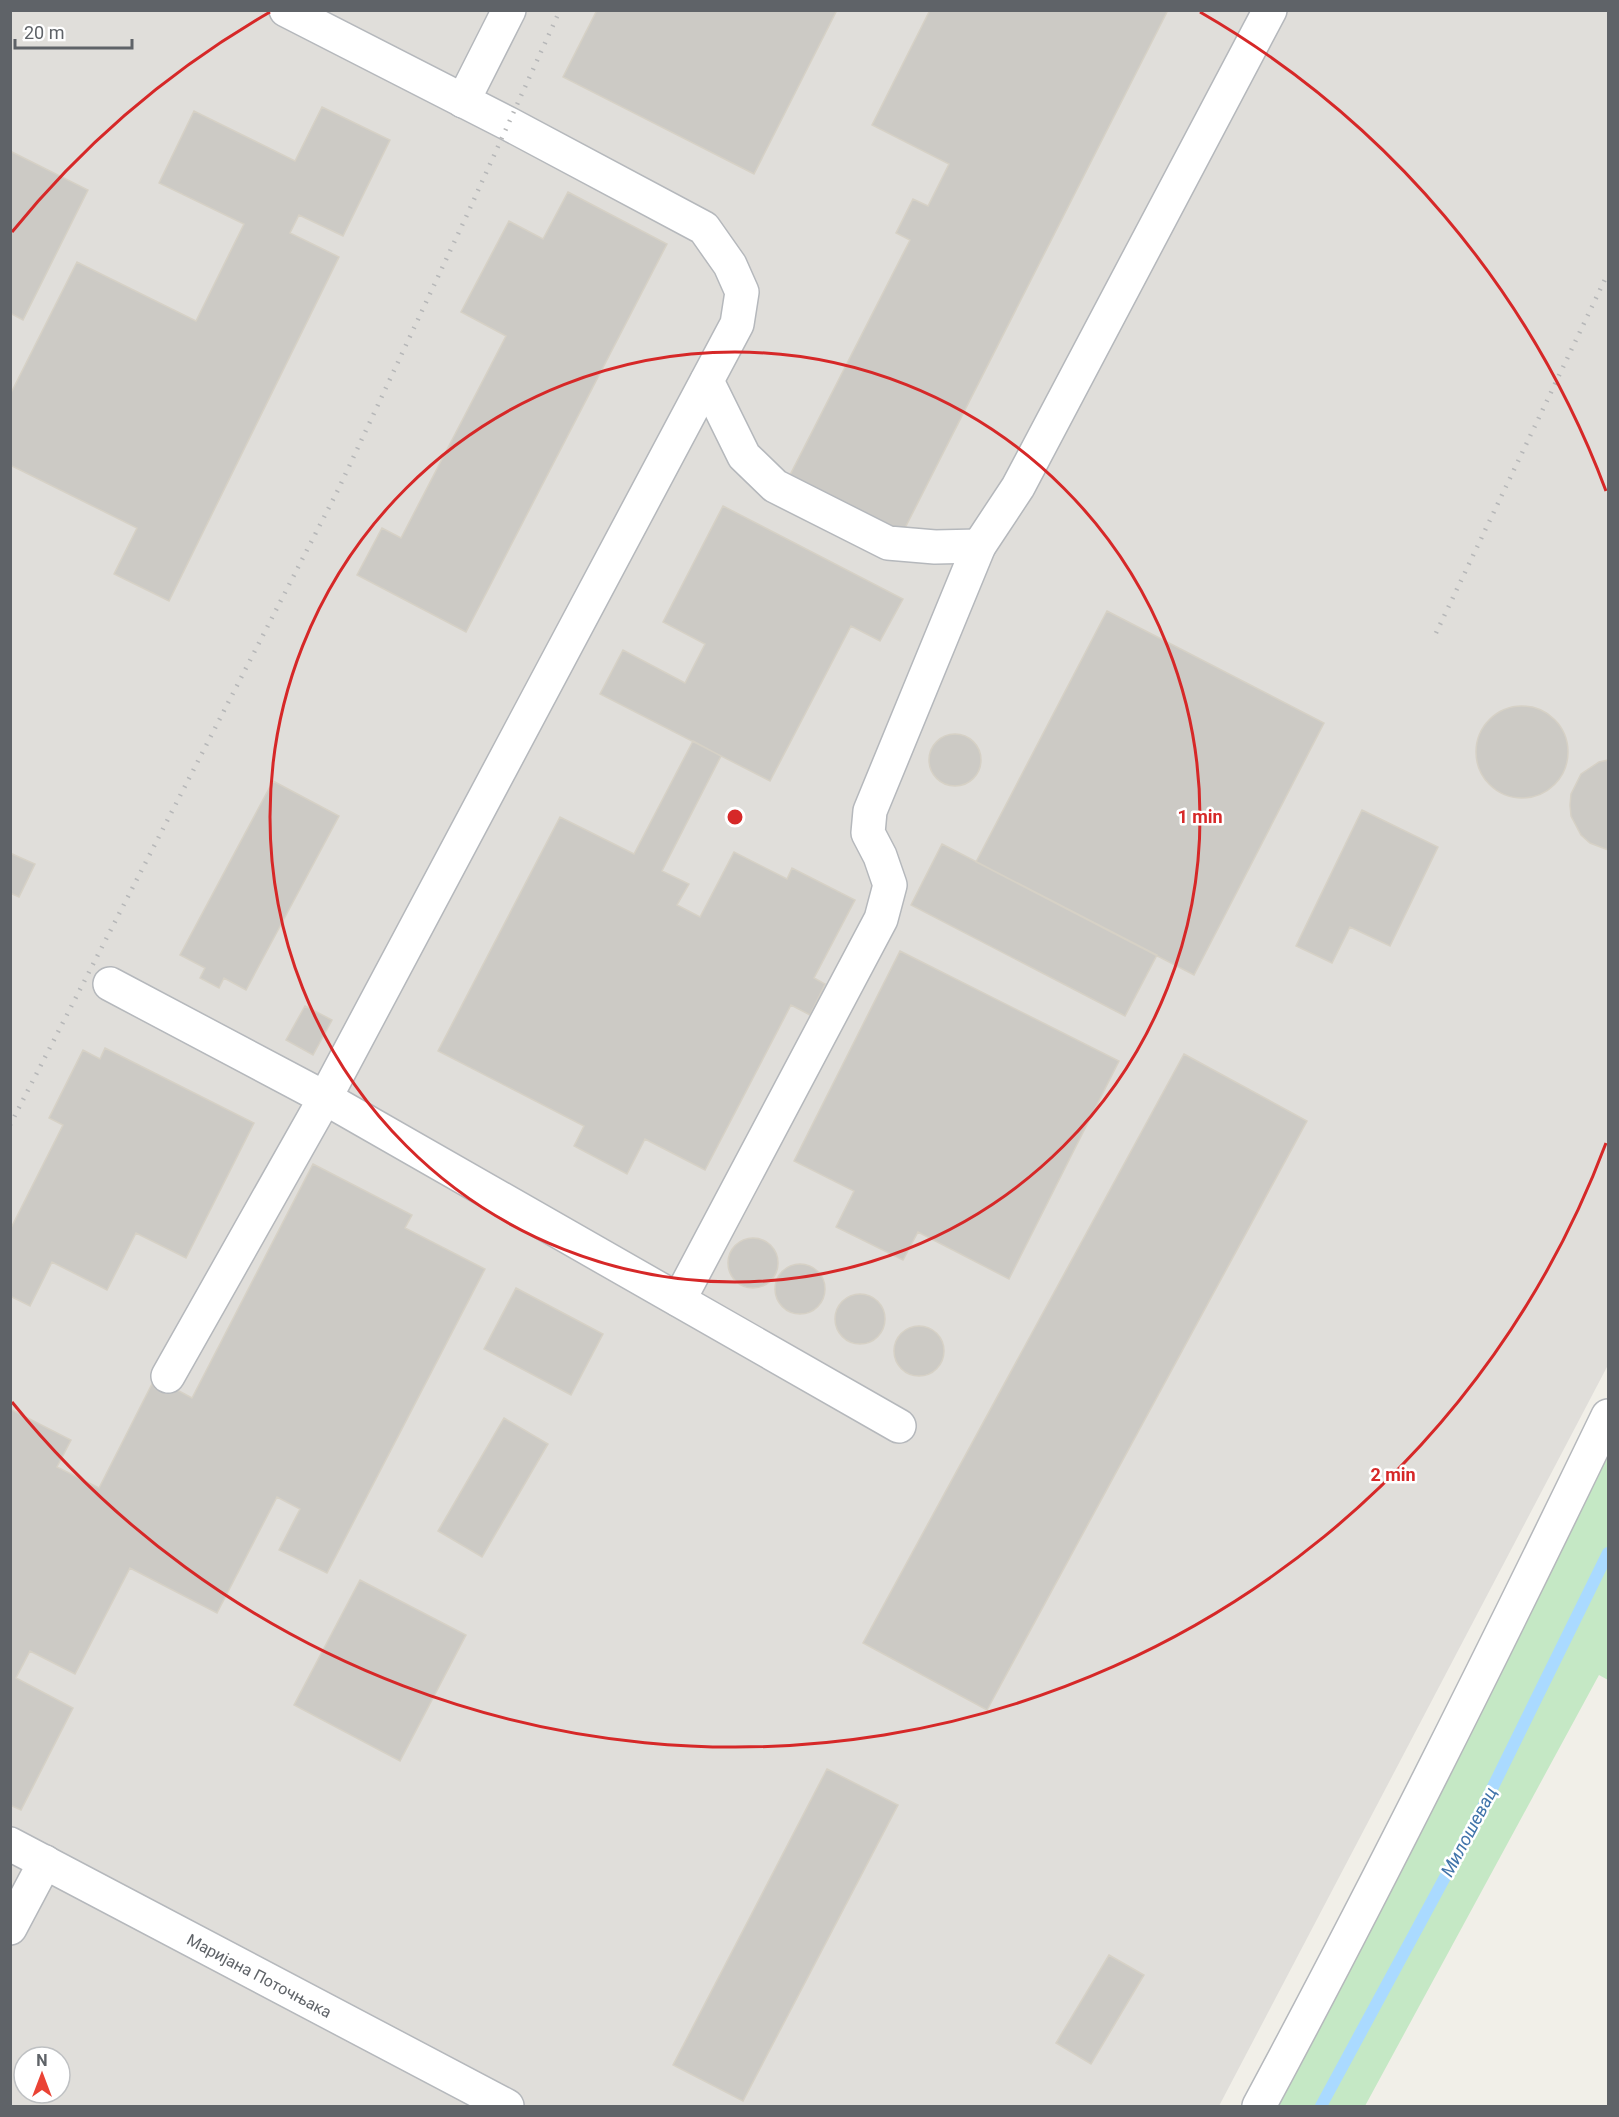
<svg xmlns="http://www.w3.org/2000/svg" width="1619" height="2117" viewBox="0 0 1619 2117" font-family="Roboto,sans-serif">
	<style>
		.industrial { fill: #e0deda; fill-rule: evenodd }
		.green { fill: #c5e8c5 }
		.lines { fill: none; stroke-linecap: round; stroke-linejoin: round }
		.stream { stroke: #aadaff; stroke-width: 12 }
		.building { fill: #cccac5; stroke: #d6d1c6; stroke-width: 1.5 }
		.minor-casing { stroke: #b5b8bc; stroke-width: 36 }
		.minor { stroke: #fff; stroke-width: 33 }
		.rail { stroke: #b6b7b8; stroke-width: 4.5; stroke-dasharray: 1.5 8; stroke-linecap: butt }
		.ring { fill: none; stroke: #d62828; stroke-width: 3 }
		.labels { text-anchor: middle; stroke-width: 5; stroke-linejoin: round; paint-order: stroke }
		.street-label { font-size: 16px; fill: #5f6368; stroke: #fff }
		.water-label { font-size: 18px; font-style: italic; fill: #4174aa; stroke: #fff }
		.centre { fill: #d62828; stroke: #fff; stroke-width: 3 }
		.ring-label { font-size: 18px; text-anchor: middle; font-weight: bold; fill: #d62828; stroke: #fff; stroke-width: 5; stroke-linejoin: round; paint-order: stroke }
	</style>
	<rect width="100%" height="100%" fill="#f1efe8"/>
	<path class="industrial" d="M11,11H1608V1365L1219,2106H11ZM24,2057H60V2093H24Z"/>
	<path class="green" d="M1608,1445V1680L1599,1675L1365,2106H1263Z"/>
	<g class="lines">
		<path class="stream" d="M1321,2106L1483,1807L1608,1553"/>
	</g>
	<path class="building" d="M597,10H837L754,174L563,77Z
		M930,10H1168L903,532L790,475L910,240L896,233L913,199L928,206L949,164L872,125Z
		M322,107L390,140L343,236L299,215L290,233L339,257L169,601L114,574L137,528L10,465V395L77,262L196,321L244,224L159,183L194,111L295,161Z
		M10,151L88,190L23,320L10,313Z
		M568,192L667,244L466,632L357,575L382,528L401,538L506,336L461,312L509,221L543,239Z
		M723,506L903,599L880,641L851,626L770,781L600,694L623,650L685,683L705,644L663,622Z
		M1107,611L1324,723L1194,975L976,862Z
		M1476 752a46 46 0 1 1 92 0a46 46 0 1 1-92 0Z
		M929 760a26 26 0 1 1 52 0a26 26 0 1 1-52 0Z
		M693,741L721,756L662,871L689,884L677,905L700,917L734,852L787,879L792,868L855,900L814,978L825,984L810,1015L791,1005L705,1170L645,1139L627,1174L574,1146L584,1126L438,1051L560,817L634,854Z
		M1608,760V850L1590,843L1581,835L1571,816L1570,805L1571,794L1581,774L1599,762Z
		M273,781L339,816L246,990L224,978L219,988L200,978L205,968L180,955Z
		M1362,810L1438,847L1390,946L1350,927L1332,963L1296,946Z
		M942,844L1157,955L1125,1016L911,905Z
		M10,853L35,864L19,897L10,893Z
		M900,951L1119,1061L1009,1279L918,1232L903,1260L836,1227L854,1191L794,1161Z
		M305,1006L332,1020L313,1055L286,1040Z
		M105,1048L254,1123L186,1258L136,1233L107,1290L52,1262L30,1306L10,1296V1230L63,1125L49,1118L83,1050L100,1059Z
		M1184,1054L1307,1121L987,1710L863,1643Z
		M313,1164L412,1215L405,1228L485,1269L327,1573L279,1550L300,1509L277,1497L217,1613L130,1568L75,1674L30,1651L16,1678L73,1708L21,1810L10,1805V1409L71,1440L57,1467L99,1488L155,1378L192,1398Z
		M728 1263a25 25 0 1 1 50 0a25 25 0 1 1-50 0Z
		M775 1289a25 25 0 1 1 50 0a25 25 0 1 1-50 0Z
		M516,1288L603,1334L571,1395L484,1349Z
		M835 1319a25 25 0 1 1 50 0a25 25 0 1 1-50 0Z
		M894 1351a25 25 0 1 1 50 0a25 25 0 1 1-50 0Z
		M504,1418L548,1444L482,1557L438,1531Z
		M360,1580L466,1635L400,1761L294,1705Z
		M827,1769L898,1805L743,2101L673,2065Z
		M1109,1955L1144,1975L1091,2064L1056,2043Z"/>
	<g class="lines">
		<defs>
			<g id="minor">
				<path d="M286,10L509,124L704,228L730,265L742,292L737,324L325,1098L899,1426"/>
				<path d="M463,101L509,10"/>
				<path d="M707,381L744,456L775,486L888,543L935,547L979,546"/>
				<path d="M110,984L325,1098L168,1376"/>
				<path d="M679,1300L881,919L890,885L880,856L868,833L870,811L979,546L1018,487L1270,10"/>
				<path id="s1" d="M10,1844L507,2106"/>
				<path d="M10,1928L45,1862"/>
				<path d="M1259,2106C1381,1879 1496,1648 1608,1416"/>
			</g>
		</defs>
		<use href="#minor" class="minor-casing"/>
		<use href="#minor" class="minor"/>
		<path class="rail" d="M1436,633L1608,273
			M10,1125L338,490L466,217L560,10"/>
	</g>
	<g class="ring">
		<circle cx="735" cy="817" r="465"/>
		<path d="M1606 1143A930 930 0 0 1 12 1402M12 232A930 930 0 0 1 270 12M1200 12A930 930 0 0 1 1606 491"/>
	</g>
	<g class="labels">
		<g class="street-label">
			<text dy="6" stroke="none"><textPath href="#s1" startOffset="282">Маријана Поточњака</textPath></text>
		</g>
		<g class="water-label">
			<text transform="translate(1469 1832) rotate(-62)" y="6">Милошевац</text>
		</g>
	</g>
	<circle cx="735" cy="817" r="9" class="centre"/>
	<g class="ring-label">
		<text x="1200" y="823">1 min</text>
		<text x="1393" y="1481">2 min</text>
	</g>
	<rect width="1619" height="2117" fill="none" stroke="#5f6368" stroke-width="24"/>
	<g transform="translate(42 2075)"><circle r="28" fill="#ffffff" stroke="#bfc1c3" stroke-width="1.5"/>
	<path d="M0-4.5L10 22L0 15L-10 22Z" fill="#ea4335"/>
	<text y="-9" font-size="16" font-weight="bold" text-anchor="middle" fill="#5f6368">N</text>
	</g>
	<path d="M15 39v9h117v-9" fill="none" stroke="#5f6368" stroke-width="3"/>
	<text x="24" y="39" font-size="18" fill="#5f6368" stroke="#ffffff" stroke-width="4.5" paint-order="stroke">20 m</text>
</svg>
